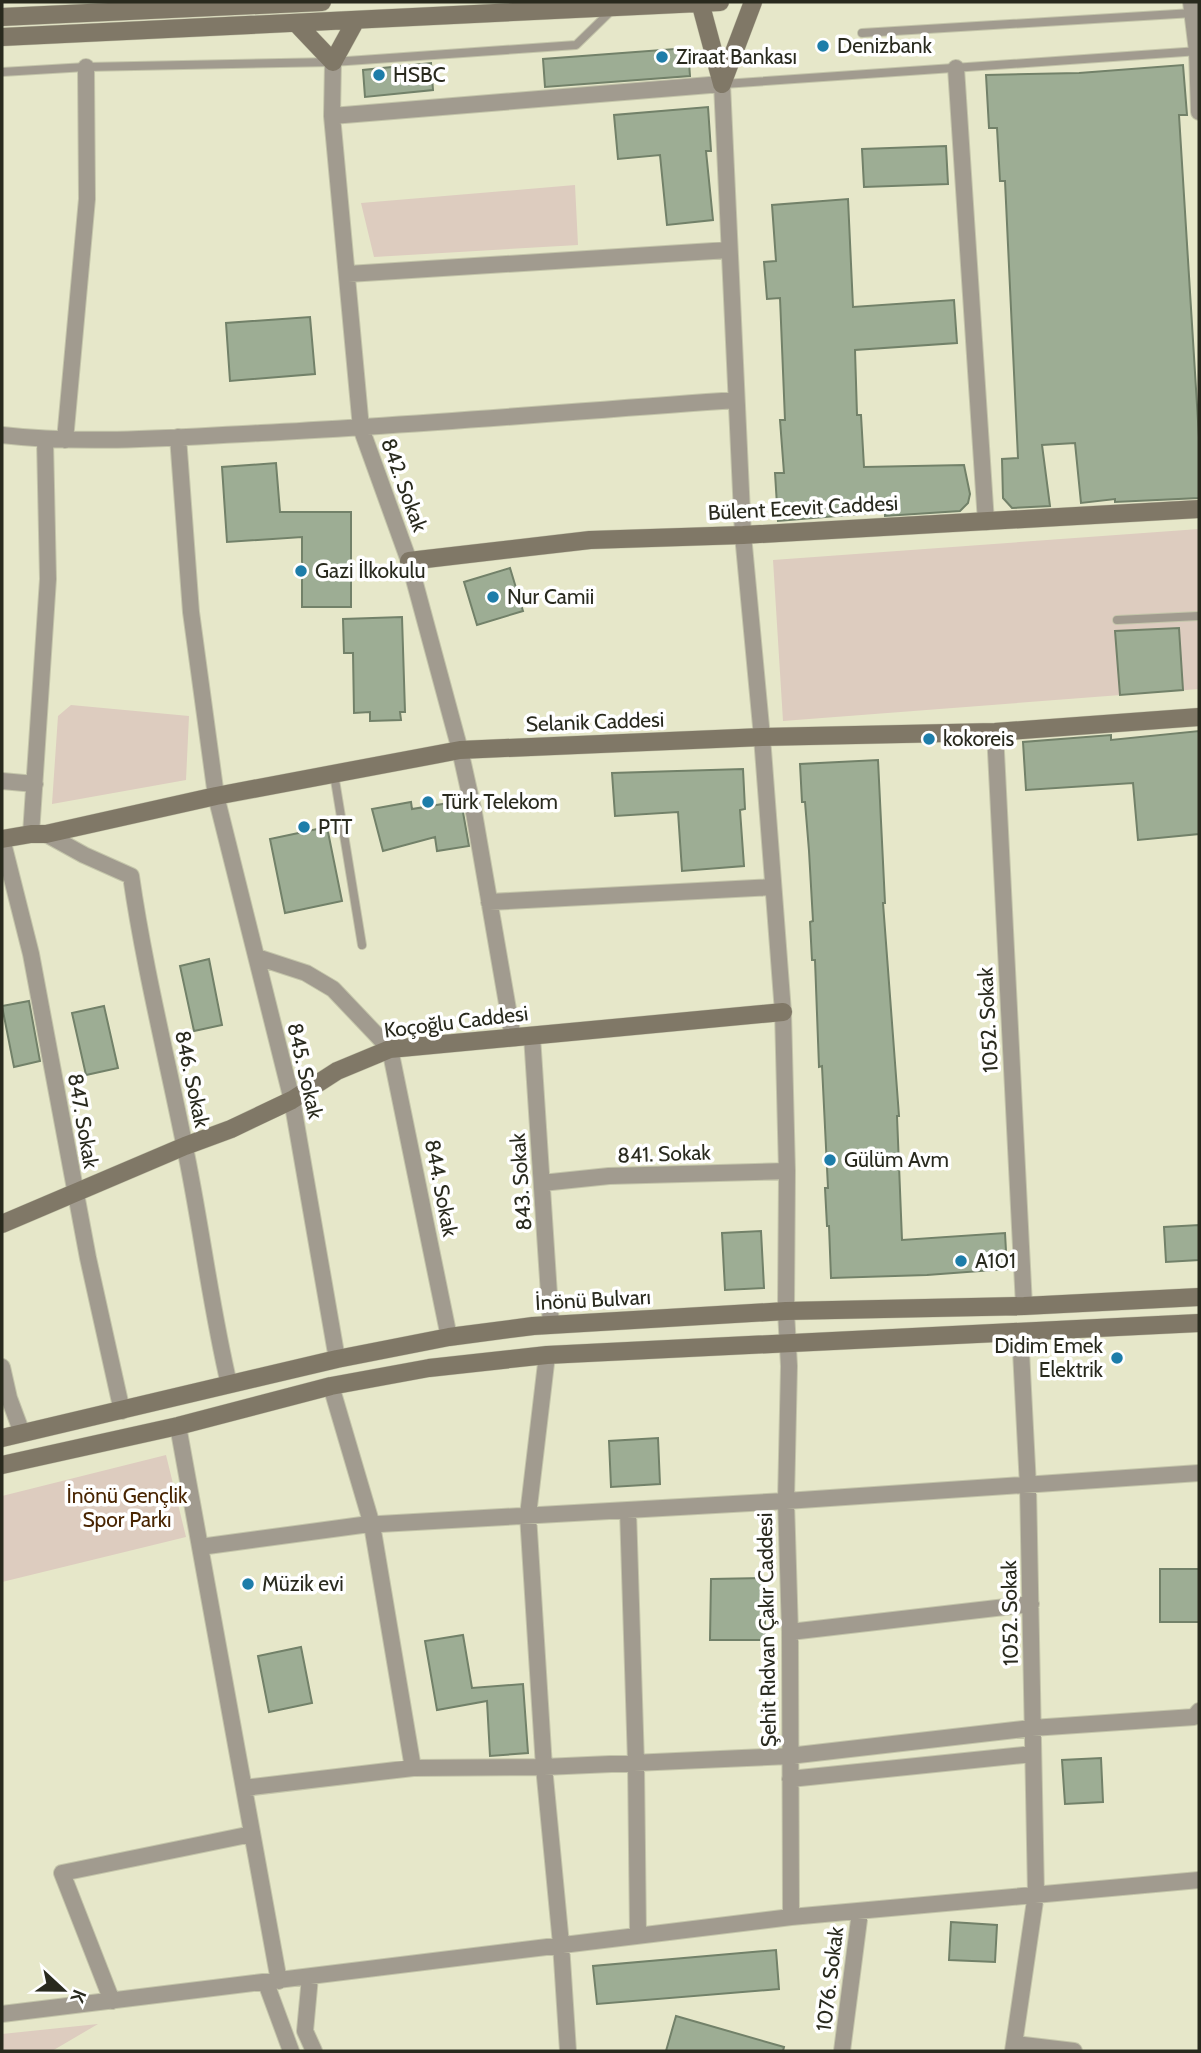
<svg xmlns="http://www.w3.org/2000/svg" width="1201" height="2053" viewBox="0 0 1201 2053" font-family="Cabin,sans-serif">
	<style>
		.green { fill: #ddccbf }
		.building { fill: #9dad94; stroke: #728169; stroke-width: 2 }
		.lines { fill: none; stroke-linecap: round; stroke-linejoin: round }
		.lane-casing { stroke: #c4c5aa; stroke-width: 10 }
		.street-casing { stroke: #c4c5aa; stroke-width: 18 }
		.secondary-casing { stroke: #c4c5aa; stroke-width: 19 }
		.lane { stroke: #a19b8f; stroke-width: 8 }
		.street { stroke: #a19b8f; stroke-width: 16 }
		.secondary { stroke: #807867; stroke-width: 18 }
		.poi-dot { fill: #1d7da9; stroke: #fff; stroke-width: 2.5 }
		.labels { text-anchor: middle; stroke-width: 7; stroke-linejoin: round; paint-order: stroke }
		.poi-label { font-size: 21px; fill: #292a1e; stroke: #fff; text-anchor: start }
		.street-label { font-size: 21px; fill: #292a1e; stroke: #fff }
		.park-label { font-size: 21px; fill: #492502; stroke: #fff }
	</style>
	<rect width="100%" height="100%" fill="#e6e7c9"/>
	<path class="green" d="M575,185L578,245L374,257L361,203Z
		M1199,529V689L783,721L773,560Z
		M71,705L189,716L186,780L52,804L58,716Z
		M166,1455L186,1537L2,1582V1496Z
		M98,2024L52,2051H2V2034Z"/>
	<path class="building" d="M688,48L690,76L545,87L543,59Z
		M431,63L433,90L365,97L363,70Z
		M1183,65L1187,115H1179L1199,437V498L1115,502V499L1081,503L1075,443L1042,445L1050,506L1012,508L1003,498L1002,459L1018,458L1005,181H1000L997,128H989L986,75L1079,73Z
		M708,107L711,151H706L713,220L667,225L660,155L618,159L614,115Z
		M946,146L948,184L864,187L862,149Z
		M848,199L853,307L954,300L957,343L855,350L857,415H861L864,467L964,465L970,494L968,503L960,511L885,516V512L778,521L775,473H784L780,420H785L780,298L767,299L764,262L776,261L772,205Z
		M310,317L315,374L230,381L226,323Z
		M276,463L280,512H351V607H302V537L227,542L222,467Z
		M510,568L523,611L477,625L464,582Z
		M402,617L405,712H400L401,720L370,721V712L354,713L353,653H344L343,619Z
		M1179,628L1183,690L1120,695L1115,631Z
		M1199,731V834L1138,840L1133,783L1026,790L1023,742L1111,735V740Z
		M878,760L885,903H883L899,1116H897L902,1240L1005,1233L1007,1269L927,1275L831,1278L829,1226H827L825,1188H828L822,1066L819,1067L815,960H812L810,922L813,921L809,851L805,802H802L800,764Z
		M743,769L745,809L740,810L744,866L682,871L678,812L615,816L612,773Z
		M461,801L469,846L437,851L435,837L383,851L372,809L411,802L412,809Z
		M327,827L342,901L285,913L270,839Z
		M209,959L222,1025L194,1031L180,966Z
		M29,1001L40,1061L14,1067L2,1006Z
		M104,1006L118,1068L86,1075L72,1013Z
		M1199,1225V1260L1166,1262L1164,1227Z
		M761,1231L764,1288L725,1290L722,1233Z
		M658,1438L660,1484L611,1487L609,1441Z
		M1160,1569H1199V1622H1160Z
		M765,1578V1640H710L711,1579Z
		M463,1635L472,1688L523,1684L528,1753L490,1756L487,1701L437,1710L425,1641Z
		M301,1647L312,1703L269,1712L258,1656Z
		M1101,1758L1103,1802L1065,1804L1062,1760Z
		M951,1922L997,1925L995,1962L949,1960Z
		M776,1950L779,1989L597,2004L593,1966Z
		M676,2016L784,2047L783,2051H666Z"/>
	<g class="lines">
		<defs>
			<path id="lane" d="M862,33L1193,13
				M2,72L86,67L333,62L576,45L613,9
				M724,84L1199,51
				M1117,620L1199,616
				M334,774L362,945"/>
			<path id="street" d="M1191,2L1197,51L1199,112
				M333,62L332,116L361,428L409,561L460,750L474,813L513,1038
				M956,68L986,522
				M332,116L722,84L743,535L762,737L783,1012L787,1171L786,1311L789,1366L786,1501L790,1632L791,1917
				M348,274L729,250
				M2,435C87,445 175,437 261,433C419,425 578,411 736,400
				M178,437L191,612L216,796L292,1100L337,1359
				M65,440L87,199L86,67
				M995,732L1024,1306
				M2,781L35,784
				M31,834L48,579L45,440
				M46,834L84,855L131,876C144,966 166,1054 184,1143C201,1223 210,1304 229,1384
				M2,839L31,954L88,1258L122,1411
				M489,902L772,887
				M257,957L306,973L333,989L390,1049L449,1337
				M532,1036L551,1325
				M542,1183L609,1176L787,1171
				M547,1355L528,1515L544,1767L561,1944L568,2051
				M2,1367L9,1398L22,1433
				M331,1386L372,1525L413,1768
				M178,1426L279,1981
				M628,1510L636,1763L638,1935
				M200,1547L362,1525L786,1501L1199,1473
				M790,1632L1031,1604
				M790,1779L1033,1754
				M244,1788L413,1768L544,1767L789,1756L1032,1728L1194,1717L1199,1711
				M310,1977L305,2031L314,2051
				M266,1983L291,2051
				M112,2001L62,1873L252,1834
				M2,2014L791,1917L1199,1880
				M1015,2044L1074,2051
				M842,2051L860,1912
				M1013,2051L1036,1894L1028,1486L1020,1332"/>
			<path id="secondary" d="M700,2L722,84
				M2,17L322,2
				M296,23L333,62L356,20
				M2,37L720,2
				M722,84L753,2
				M409,561L590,540L743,535L1199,509
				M2,839L31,834H46L216,796L460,750L762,737L995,732L1199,717
				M2,1224L185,1146L231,1129L292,1100L337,1071L390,1049L783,1012
				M2,1438L337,1359L449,1337L533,1326L786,1311L1024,1306L1199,1297
				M2,1465L178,1426L331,1386L429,1368L547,1355L1199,1323"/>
		</defs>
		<use href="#lane" class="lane-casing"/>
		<use href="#street" class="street-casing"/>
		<use href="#secondary" class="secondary-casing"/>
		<use href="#lane" class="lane"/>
		<use href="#street" class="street"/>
		<use href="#secondary" class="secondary"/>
	</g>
	<g class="poi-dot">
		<circle cx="823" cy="46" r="7"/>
		<circle cx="662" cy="57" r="7"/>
		<circle cx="379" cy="75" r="7"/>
		<circle cx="301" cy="571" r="7"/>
		<circle cx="493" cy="597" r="7"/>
		<circle cx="929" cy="739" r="7"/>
		<circle cx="428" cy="802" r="7"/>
		<circle cx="304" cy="827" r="7"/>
		<circle cx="830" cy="1160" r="7"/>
		<circle cx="961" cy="1261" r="7"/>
		<circle cx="1117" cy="1358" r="7"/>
		<circle cx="248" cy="1584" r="7"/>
	</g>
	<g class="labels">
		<g class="poi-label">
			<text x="837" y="53">Denizbank</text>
			<text x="676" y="64">Ziraat Bankası</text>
			<text x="393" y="82">HSBC</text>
			<text x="315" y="578">Gazi İlkokulu</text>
			<text x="507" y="604">Nur Camii</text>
			<text x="943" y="746">kokoreis</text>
			<text x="442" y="809">Türk Telekom</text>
			<text x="318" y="834">PTT</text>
			<text x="844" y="1167">Gülüm Avm</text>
			<text x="975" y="1268">A101</text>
			<text x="1103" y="1353" text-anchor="end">Didim Emek<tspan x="1103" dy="24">Elektrik</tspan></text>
			<text x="262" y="1591">Müzik evi</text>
		</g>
		<g class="street-label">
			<text transform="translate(404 485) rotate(70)" y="7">842. Sokak</text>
			<text transform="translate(803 508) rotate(-3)" y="7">Bülent Ecevit Caddesi</text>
			<text transform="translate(595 722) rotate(-2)" y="7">Selanik Caddesi</text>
			<text transform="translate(988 1020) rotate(-93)" y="7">1052. Sokak</text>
			<text transform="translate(456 1022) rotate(-7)" y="7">Koçoğlu Caddesi</text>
			<text transform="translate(305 1071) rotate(77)" y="7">845. Sokak</text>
			<text transform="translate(192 1079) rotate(78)" y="7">846. Sokak</text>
			<text transform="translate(83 1121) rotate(80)" y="7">847. Sokak</text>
			<text transform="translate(664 1154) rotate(-2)" y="7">841. Sokak</text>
			<text transform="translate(521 1182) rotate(-94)" y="7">843. Sokak</text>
			<text transform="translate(441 1188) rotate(79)" y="7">844. Sokak</text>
			<text transform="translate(593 1300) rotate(-3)" y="7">İnönü Bulvarı</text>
			<text transform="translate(1010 1613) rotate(-91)" y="7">1052. Sokak</text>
			<text transform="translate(767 1630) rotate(-91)" y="7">Şehit Rıdvan Çakır Caddesi</text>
			<text transform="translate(830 1979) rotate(-83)" y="7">1076. Sokak</text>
		</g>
		<g class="park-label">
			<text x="127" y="1503">İnönü Gençlik<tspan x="127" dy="24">Spor Parkı</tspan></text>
		</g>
	</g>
	<rect width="1201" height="2053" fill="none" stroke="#292a1e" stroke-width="7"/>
	<g transform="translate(63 1990) rotate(112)" stroke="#ffffff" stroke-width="5" paint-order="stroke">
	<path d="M0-5L12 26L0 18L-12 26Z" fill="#292a1e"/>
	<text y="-10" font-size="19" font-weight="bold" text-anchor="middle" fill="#292a1e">K</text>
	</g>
</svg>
